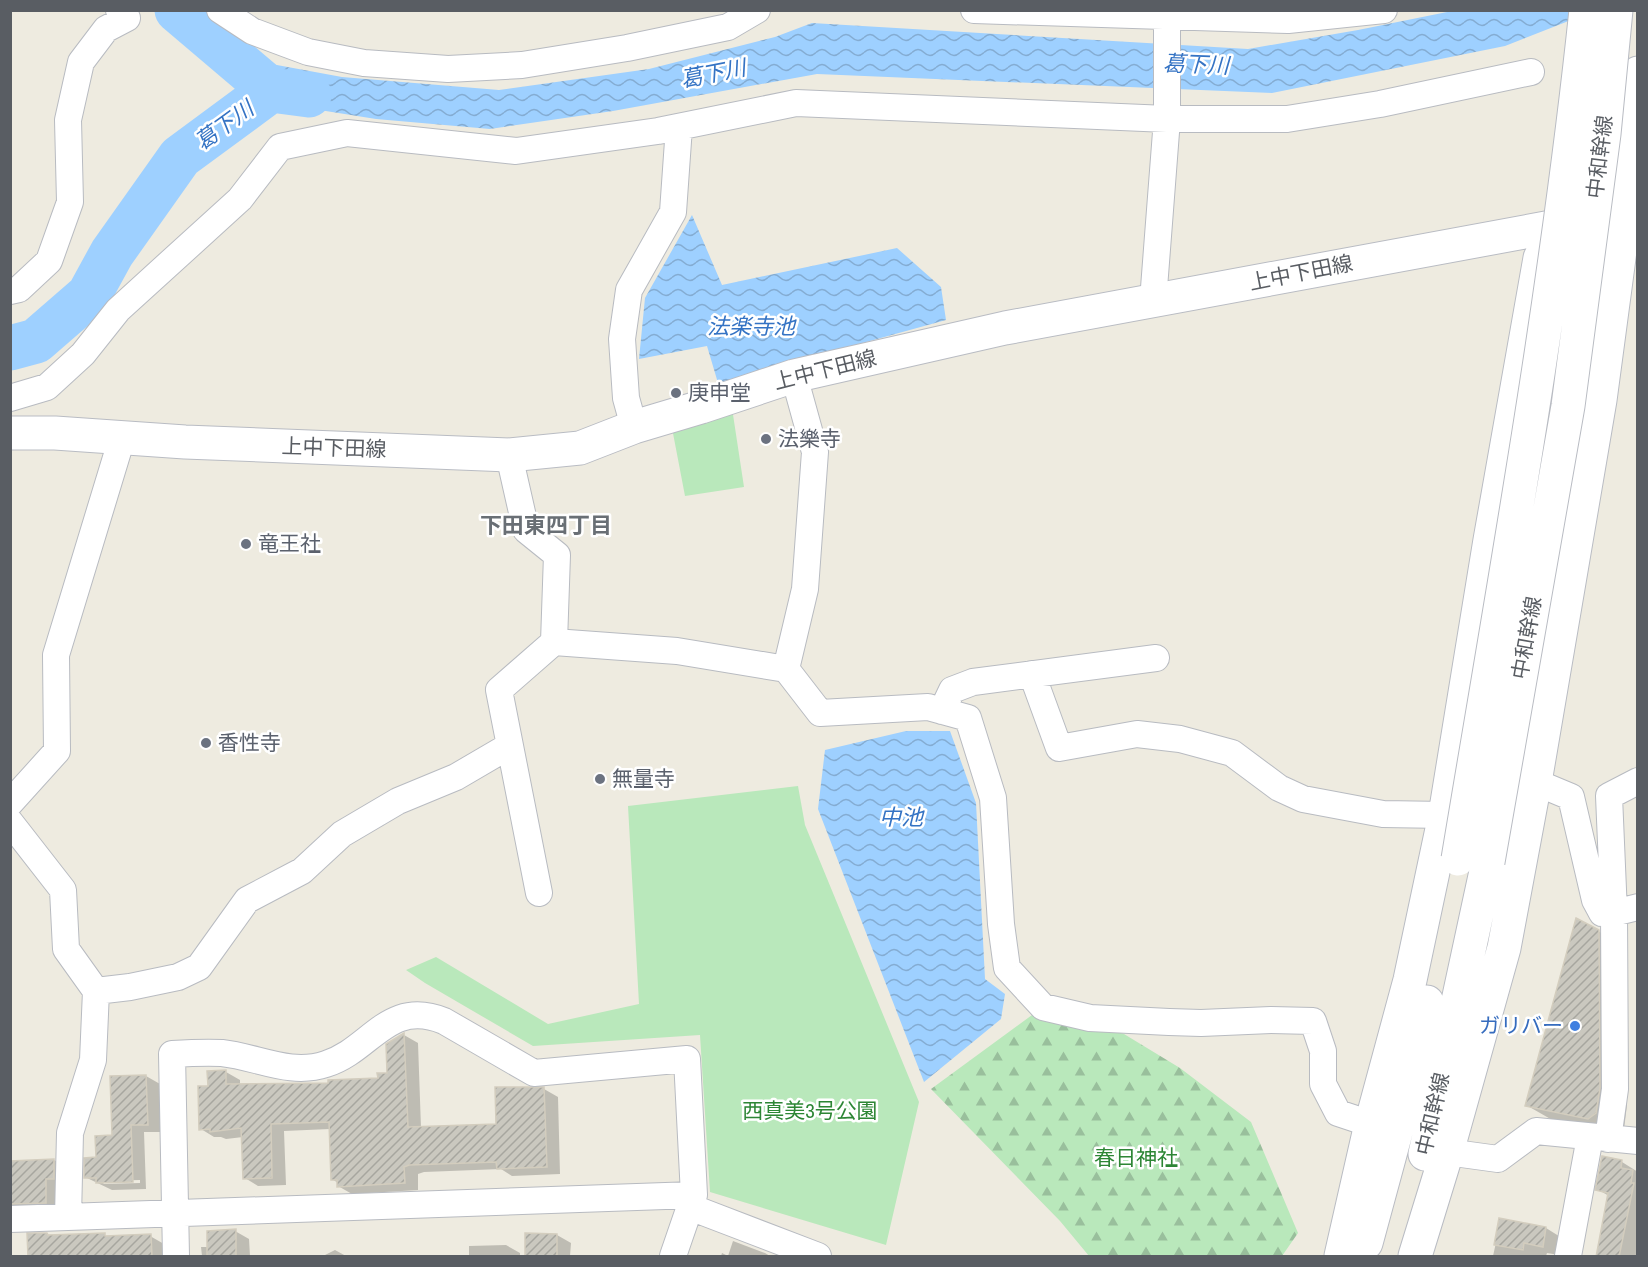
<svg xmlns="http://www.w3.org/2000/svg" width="1648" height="1267" viewBox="0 0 1648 1267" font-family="'Archivo Narrow','Noto Sans JP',sans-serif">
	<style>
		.green { fill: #b9e8bb }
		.forest { fill: url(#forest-firs) }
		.water { fill: url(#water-waves) }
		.shadow { fill: #0003; fill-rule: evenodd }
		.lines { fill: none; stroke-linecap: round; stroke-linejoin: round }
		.river { stroke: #9ed0ff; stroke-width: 45 }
		.building { fill: url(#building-hatch); stroke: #d3cdbe; stroke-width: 1.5 }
		.minor-casing { stroke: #b8bbc1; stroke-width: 28 }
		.secondary-casing { stroke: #b9bcc3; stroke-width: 35 }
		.minor { stroke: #fff; stroke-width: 26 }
		.secondary { stroke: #fff; stroke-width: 33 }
		.secondary-bridge-casing { stroke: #b9bcc3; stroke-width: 35; stroke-linecap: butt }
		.secondary-bridge { stroke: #fff; stroke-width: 33 }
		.worship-dot { fill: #6b7280; stroke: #fff; stroke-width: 2 }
		.shop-dot { fill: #3f7fe0; stroke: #fff; stroke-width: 2 }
		.labels { text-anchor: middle; stroke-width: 5; stroke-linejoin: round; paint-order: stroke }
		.street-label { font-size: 21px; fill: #595d63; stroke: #fff }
		.worship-label { font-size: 21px; fill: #5b616d; stroke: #fff; text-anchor: start }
		.shop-label { font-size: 21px; fill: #366cbe; stroke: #fff; text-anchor: end }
		.park-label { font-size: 21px; fill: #2d8635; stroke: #fff }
		.water-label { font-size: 22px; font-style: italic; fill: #3473c4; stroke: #fff }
		.neighbourhood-label { font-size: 22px; font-weight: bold; fill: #696f75; stroke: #fff }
	</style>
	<defs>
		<pattern id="forest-firs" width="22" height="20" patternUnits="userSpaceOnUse" patternTransform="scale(1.5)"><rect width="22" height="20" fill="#b9e8bb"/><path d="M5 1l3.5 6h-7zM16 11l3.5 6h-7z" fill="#99bf9c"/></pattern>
		<pattern id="water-waves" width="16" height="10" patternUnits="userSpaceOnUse" patternTransform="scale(1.5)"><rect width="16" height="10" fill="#9ed0ff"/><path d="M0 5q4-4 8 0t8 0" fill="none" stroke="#84acd2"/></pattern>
		<pattern id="building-hatch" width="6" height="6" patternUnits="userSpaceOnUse" patternTransform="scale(1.5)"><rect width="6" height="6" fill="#cac8bf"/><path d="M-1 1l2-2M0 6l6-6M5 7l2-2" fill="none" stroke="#a7a69f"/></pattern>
	</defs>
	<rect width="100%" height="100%" fill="#eeebe0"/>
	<path class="green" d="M732,408L744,487L685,496L672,428Z
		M798,786L805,825L919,1102L886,1245L710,1192L700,1035L533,1046L425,983L406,970L436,957L548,1024L639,1004L628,806Z"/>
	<path class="forest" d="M1043,1007L1124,1034L1180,1068L1251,1122L1298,1233L1282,1256H1089L1060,1221L931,1089Z"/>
	<path class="water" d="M1452,11H1594L1505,46L1272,93L817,74L613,111L490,129L376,119L288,105L259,113L241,83L266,63L342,77L499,90L649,69L775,37L812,23L1248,49L1358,30Z
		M692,215L722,285L897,248L941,287L946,320L718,383L707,346L639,359L645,298Z
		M906,731H950L976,803L985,979L1005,994L1001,1019L924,1082L818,809L825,750Z"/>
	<path class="shadow" d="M1598,931L1626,948L1627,1105L1624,1129L1554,1121L1526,1105Z
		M404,1035L418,1043L421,1128L498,1126L544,1089L558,1097L560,1174L512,1176L501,1169L424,1172L418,1174V1190L352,1194L338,1186V1183L332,1179L330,1129L284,1131L286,1185L258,1186L245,1178L243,1137L226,1139L221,1137H214L201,1129L209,1087L226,1072L240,1080V1086L330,1085L379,1080L388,1074L387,1045Z
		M146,1076L160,1084L161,1132H144L146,1189L112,1190L85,1177L113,1137ZM140,1180V1183L104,1184L101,1181Z
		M1603,1158L1622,1162L1638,1172V1256H1597L1609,1196L1597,1189Z
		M54,1160L68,1168L60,1210L10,1212V1162Z
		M1501,1220L1546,1228L1562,1238L1559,1255L1547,1253L1546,1256H1493Z
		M235,1231L249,1239L250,1256H202L201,1247H208Z
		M47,1234L51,1236H150L164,1244L171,1256H29Z
		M557,1235L571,1243L570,1256H526Z
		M733,1241L765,1253L770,1256H721L722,1253L728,1256Z
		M506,1245L520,1253V1256H469V1246Z
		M335,1250L346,1256H323Z
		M374,1255H393L397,1256H374Z"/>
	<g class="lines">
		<path class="river" d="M177,10L271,90
			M10,348L36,341L89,295L112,253L180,157L271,90L309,95"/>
	</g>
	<path class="building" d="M1576,918L1599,930L1600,1088L1596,1113L1588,1119L1525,1106Z
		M404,1033L408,1127L496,1124L495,1087H544L547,1167L497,1169L496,1162L409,1165L404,1167L405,1183L337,1187V1180H331L329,1122L271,1124L272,1178L243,1179L241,1128L210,1132V1129L199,1130L198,1086H208L207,1071L226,1070V1084L328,1083V1080L378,1078L377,1073H387L386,1044Z
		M146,1075L148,1125H131L133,1182L96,1183V1178H84V1158L96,1157L95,1136L112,1135L110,1076Z
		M1602,1156L1622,1160L1621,1168L1633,1170L1631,1183H1634L1619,1257H1596L1608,1193L1595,1190Z
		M54,1159V1179H46V1203L10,1204V1161Z
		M1499,1218L1546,1227L1543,1247L1524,1243L1523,1250L1494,1245Z
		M236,1229V1257H207V1231Z
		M27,1233H47L48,1235L105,1233V1236L151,1234L152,1257H28Z
		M525,1233L557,1234V1257H525Z"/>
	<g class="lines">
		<defs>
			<path id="minor" d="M220,10L252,31L308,52L364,63L448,69L522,65L627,48L728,27L757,10
				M974,10L1288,20L1384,10
				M10,291L19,289L49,261L70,202L68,120L81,62L106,29L127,18L119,10
				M1153,301L1167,119V10
				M794,376L815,452L805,589L786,669L820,713L928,707L968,718L993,798L1001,924L1007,968L1043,1007L1090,1018L1169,1022L1201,1023L1271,1020L1313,1021L1323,1051V1084L1338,1113L1371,1124L1387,1132
				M10,398L47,387L83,354L118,310L240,199L280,147L347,133L516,151L658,131L796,103L1167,119H1287L1380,104L1531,72
				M634,427L626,398L622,339L629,290L673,212L679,127
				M509,455L526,530L557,555L554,642
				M1032,674L1059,748L1137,734L1180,739L1232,753L1279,788L1303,799L1383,814L1445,815
				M942,711L952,690L973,682L1156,658
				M1535,782L1571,797L1595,900L1602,913H1614L1638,907
				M10,803L57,751L56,655L122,438
				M10,822L63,890L66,949L96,991L93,1060L70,1133L68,1217
				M539,893L499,690L554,642L677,651L786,669
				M96,991L130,987L178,977L199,967L247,900L302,871L342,834L398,801L456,777L509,746
				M1608,1139L1615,1089L1614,913L1609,796L1638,781
				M1430,1147L1447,1152L1498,1159L1536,1131L1638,1141
				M690,1207L818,1256
				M10,1219L694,1195
				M176,1256L172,1054C188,1053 206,1052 222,1053C258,1057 290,1076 326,1064C371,1050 388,998 444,1021L534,1073L687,1059L694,1195L673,1256
				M1568,1256L1590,1137"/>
			<path id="secondary" d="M10,433H55L185,442L509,455L580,448L634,427L701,407L794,376L1005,328L1638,211
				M1425,1154L1488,862
				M1366,1243L1395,1136L1427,1002
				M1341,1256L1371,1124L1410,980L1445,815L1490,540L1540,258
				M1415,1256L1447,1152L1504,948L1535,782L1600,400L1625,213L1638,73"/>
		</defs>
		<use href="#minor" class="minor-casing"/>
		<use href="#secondary" class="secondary-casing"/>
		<use href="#minor" class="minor"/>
		<use href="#secondary" class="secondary"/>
		<defs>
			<path id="secondary-bridge" d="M1458,859C1505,577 1556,295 1586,10
				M1488,862L1568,406L1604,134L1616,10"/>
		</defs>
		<use href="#secondary-bridge" class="secondary-bridge-casing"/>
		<use href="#secondary-bridge" class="secondary-bridge"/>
	</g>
	<g class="worship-dot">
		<circle cx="676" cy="393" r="6"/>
		<circle cx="766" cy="439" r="6"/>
		<circle cx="246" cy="544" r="6"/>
		<circle cx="206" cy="743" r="6"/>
		<circle cx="600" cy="779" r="6"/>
	</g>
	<circle class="shop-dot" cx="1575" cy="1026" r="6"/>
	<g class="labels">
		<g class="street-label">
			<text transform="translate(1600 157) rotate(-83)" y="7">中和幹線</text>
			<text transform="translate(1301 273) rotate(-11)" y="7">上中下田線</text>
			<text transform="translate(825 370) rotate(-14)" y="7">上中下田線</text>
			<text transform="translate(334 448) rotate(2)" y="7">上中下田線</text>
			<text transform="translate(1527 638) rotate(-80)" y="7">中和幹線</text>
			<text transform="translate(1433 1114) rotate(-77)" y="7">中和幹線</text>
		</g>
		<g class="worship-label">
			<text x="688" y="400">庚申堂</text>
			<text x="778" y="446">法樂寺</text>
			<text x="258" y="551">竜王社</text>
			<text x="218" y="750">香性寺</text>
			<text x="612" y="786">無量寺</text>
		</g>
		<g class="shop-label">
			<text x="1563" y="1033">ガリバー</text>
		</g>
		<g class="park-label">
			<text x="810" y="1118">西真美3号公園</text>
			<text x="1136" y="1165">春日神社</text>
		</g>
		<g class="water-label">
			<text transform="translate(1196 64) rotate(2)" y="8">葛下川</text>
			<text transform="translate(713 73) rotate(-11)" y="8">葛下川</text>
			<text transform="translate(224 125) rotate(-36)" y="8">葛下川</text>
			<text x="751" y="334">法楽寺池</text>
			<text x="901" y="825">中池</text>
		</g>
		<g class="neighbourhood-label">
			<text x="546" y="533">下田東四丁目</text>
		</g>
	</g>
	<rect width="1648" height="1267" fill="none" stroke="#595d63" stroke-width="24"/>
</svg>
